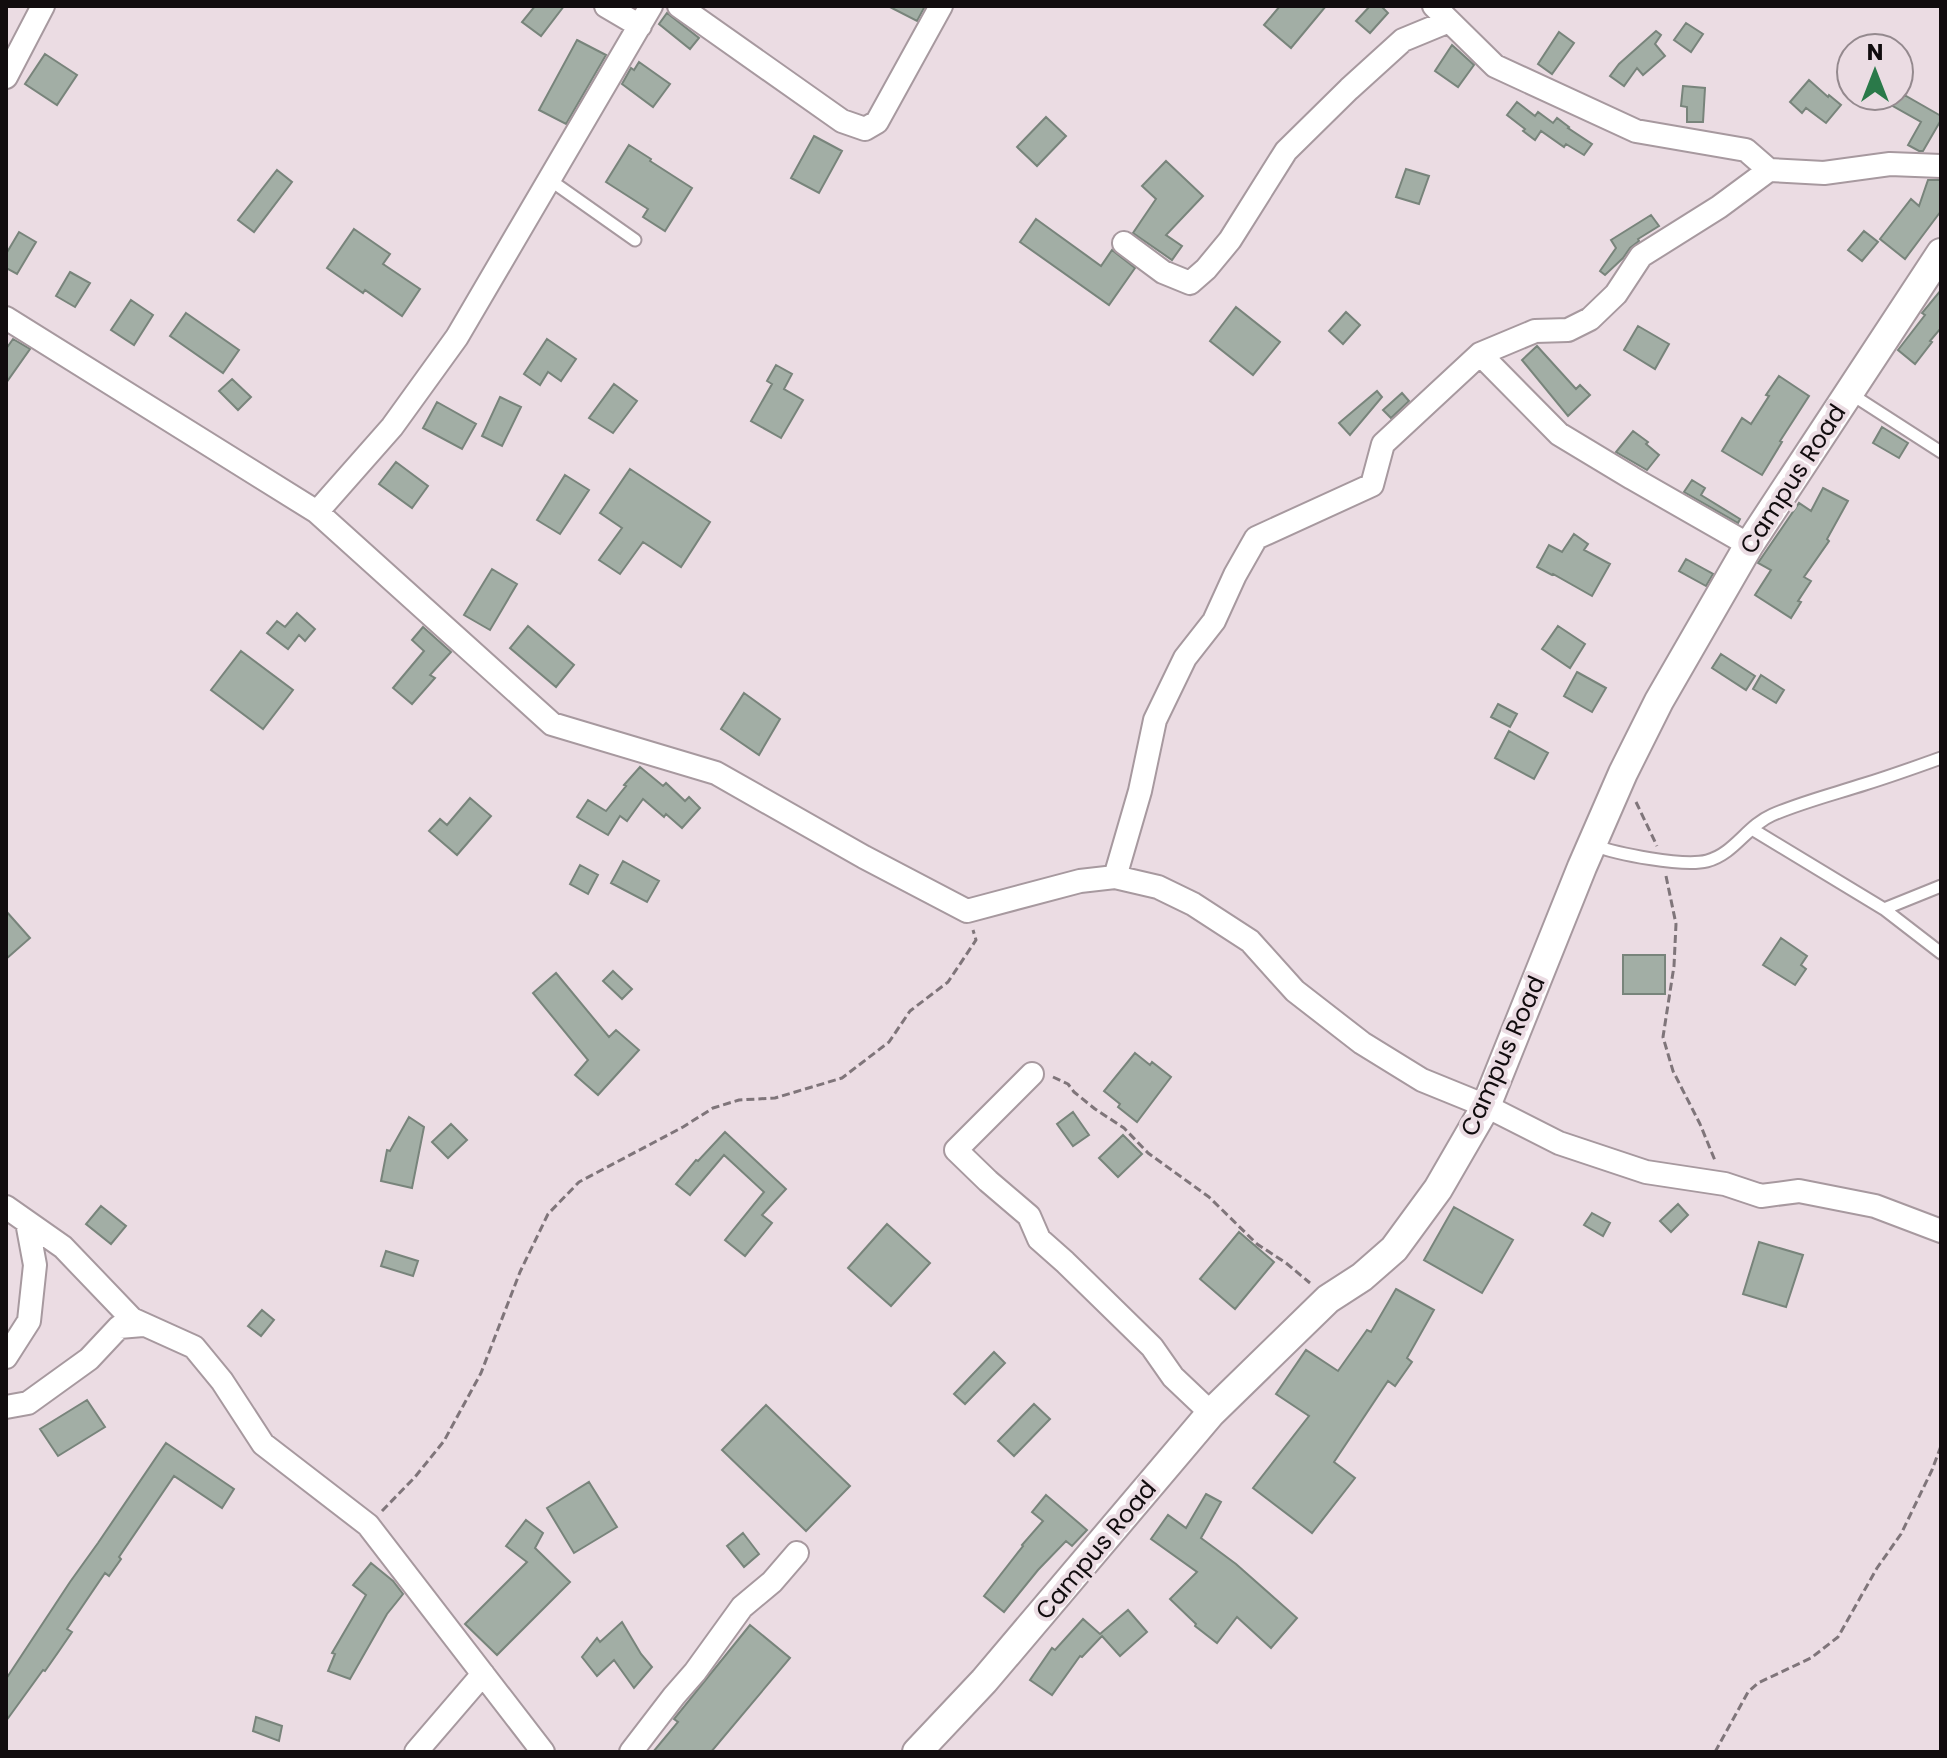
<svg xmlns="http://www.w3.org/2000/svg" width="1947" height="1758" viewBox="0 0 1947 1758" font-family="Poppins,sans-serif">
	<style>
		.building { fill: #a2aea5; stroke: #78847b; stroke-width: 2 }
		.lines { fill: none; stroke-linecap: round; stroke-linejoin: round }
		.service-casing { stroke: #a7999f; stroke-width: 15 }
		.minor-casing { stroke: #a7999f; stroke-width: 26 }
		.tertiary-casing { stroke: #a7999f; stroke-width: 32 }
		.path { stroke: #7f757a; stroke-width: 3; stroke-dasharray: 8 4; stroke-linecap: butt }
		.service { stroke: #fff; stroke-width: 11 }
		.minor { stroke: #fff; stroke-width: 22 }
		.tertiary { stroke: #fff; stroke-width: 28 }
		.labels { text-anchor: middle; stroke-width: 8; stroke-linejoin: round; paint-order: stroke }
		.street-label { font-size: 24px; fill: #110c0e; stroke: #ebdce3 }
	</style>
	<rect width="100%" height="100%" fill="#ebdce3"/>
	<path class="building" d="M535,6H564L541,36L522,22Z
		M888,6H925L917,21Z
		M1280,6H1326L1291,48L1264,25Z
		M1370,6H1381L1388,13L1370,33L1356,21Z
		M667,13L699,38L690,49L659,24Z
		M1686,23L1703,34L1691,52L1674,40Z
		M1656,31L1661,35L1655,44L1665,56L1643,75L1637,68L1624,86L1610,76L1619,64Z
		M1559,32L1574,43L1552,74L1538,64Z
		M577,40L606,55L566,124L539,110Z
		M1452,45L1474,65L1458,87L1435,71Z
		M45,54L77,75L57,105L25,84Z
		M639,62L670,84L653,107L622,84L631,68L634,70Z
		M1809,80L1828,97L1829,95L1841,105L1826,123L1806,108L1802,113L1790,102Z
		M1683,86L1705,88L1703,122H1687V107L1681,106Z
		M1875,96H1906L1941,116V120L1923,151H1919L1908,145L1921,122Z
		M1517,102L1535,116L1538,112L1553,123L1557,118L1569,127L1568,128L1592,144L1584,155L1566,144L1564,147L1541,131L1535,140L1523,131L1525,129L1507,115Z
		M1046,117L1066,136L1037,166L1017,147Z
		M814,136L842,151L819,193L791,178Z
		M629,145L651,159L650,161L692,188L665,231L643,217L648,209L606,182Z
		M1166,161L1203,196L1166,235L1182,246L1172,260L1133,233L1156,199L1142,186Z
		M1406,169L1429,176L1419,204L1396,197Z
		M277,170L292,182L254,232L238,220Z
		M1928,180H1941V211L1905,259L1880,239L1911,199L1919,206Z
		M1651,215L1659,226L1638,239L1639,241L1630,248L1623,258L1605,275L1600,271L1616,248L1611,240Z
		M1036,219L1101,266L1112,250L1135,268L1109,305L1020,242Z
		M354,229L390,254L383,264L420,289L402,316L365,290L363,293L327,268Z
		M1864,231L1878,242L1862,261L1848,250Z
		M19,232L36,242L17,274L6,268V254Z
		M70,272L90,283L75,307L56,296Z
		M1941,290V328L1930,341L1932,342L1915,364L1898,350L1925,315L1922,313Z
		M131,300L153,315L134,345L111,330Z
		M1236,307L1280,342L1253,375L1210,341Z
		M1346,312L1360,325L1343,344L1329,331Z
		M186,313L239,350L223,373L170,336Z
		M1638,326L1669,344L1655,369L1624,350Z
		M13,339L30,349L6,383V349Z
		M547,339L576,359L561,381L548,372L540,385L524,374Z
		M1537,346L1576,389L1580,385L1590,395L1568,416L1522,360Z
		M776,365L792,374L784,389L803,400L781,438L751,421L772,384L767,381Z
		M1779,376L1809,396L1780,441L1782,442L1762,475L1722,451L1742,418L1751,424L1769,396L1766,395Z
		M232,379L251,397L238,410L219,391Z
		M614,384L637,401L613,433L589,418Z
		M1377,391L1382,397L1350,435L1339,423Z
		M1402,393L1409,401L1391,418L1383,410Z
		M500,397L521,407L502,446L482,436Z
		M437,402L476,424L462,449L423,428Z
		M1882,427L1908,443L1899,458L1873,443Z
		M1633,431L1648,442L1646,444L1659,455L1647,470L1616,452Z
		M396,462L428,486L412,508L379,484Z
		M630,469L710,522L681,567L643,542L620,574L599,560L622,528L600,513Z
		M565,475L589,490L560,534L537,520Z
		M1692,480L1705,488L1701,495L1740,519L1738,523L1684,492Z
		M1823,488L1848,501L1827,539L1829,541L1804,577L1811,581L1798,601L1801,602L1791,618L1755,595L1771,570L1758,563L1799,503L1811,511Z
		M1574,534L1588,544L1584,550L1610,564L1592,596L1553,574L1552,575L1537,567L1549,545L1562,552Z
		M1686,559L1713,574L1706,586L1679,571Z
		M492,569L517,584L490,630L464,615Z
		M297,613L315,629L305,641L299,635L288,649L267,633L277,621L285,627Z
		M528,626L574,665L556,687L510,648Z
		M1558,626L1585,644L1570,668L1542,649Z
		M423,627L451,652L430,675L435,678L412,704L393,688L424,651L412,640Z
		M241,651L293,690L263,729L211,690Z
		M1721,654L1755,676L1746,690L1712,668Z
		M1577,672L1606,688L1592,712L1564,696Z
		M1761,675L1784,690L1776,703L1753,689Z
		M744,693L780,719L759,755L721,729Z
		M1498,704L1517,714L1510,727L1491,717Z
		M1509,731L1548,753L1534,779L1495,758Z
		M640,767L663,786L666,783L685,801L689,797L700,808L682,828L666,814L664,817L643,799L627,821L620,816L608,835L577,817L588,800L606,811L626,786L624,785Z
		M470,798L491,816L457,855L429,831L440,819L447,825Z
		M623,861L659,881L647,902L611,883Z
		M580,865L598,875L588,894L570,884Z
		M6,911L30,938L6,959Z
		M1781,938L1807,956L1801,965L1806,969L1795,985L1763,965Z
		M1623,955H1665V994H1623Z
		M613,971L632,989L622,999L603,981Z
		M556,973L609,1037L616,1030L639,1050L598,1095L575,1075L588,1060L533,993Z
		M1135,1053L1150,1065L1152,1062L1171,1077L1137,1122L1118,1107L1120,1104L1104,1091Z
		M1073,1112L1089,1135L1073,1146L1057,1124Z
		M409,1117L424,1127L412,1188L381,1181L387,1150L390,1151Z
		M451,1124L467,1140L448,1158L432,1142Z
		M725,1132L786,1189L762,1215L772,1223L745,1256L725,1240L764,1192L724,1155L690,1195L676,1184L696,1160L698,1161Z
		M1123,1135L1142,1154L1118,1177L1099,1158Z
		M1678,1204L1688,1215L1671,1232L1660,1221Z
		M101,1206L126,1226L111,1244L86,1224Z
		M1454,1207L1513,1240L1482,1293L1424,1260Z
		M1592,1213L1610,1223L1603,1236L1584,1225Z
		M887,1224L930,1263L891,1306L848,1268Z
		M1239,1232L1274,1262L1235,1309L1200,1279Z
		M1759,1242L1803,1255L1786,1307L1743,1294Z
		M386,1251L418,1261L413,1276L381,1266Z
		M1396,1289L1434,1310L1407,1358L1412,1362L1395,1386L1388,1381L1334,1462L1355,1478L1312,1533L1253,1488L1309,1416L1276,1394L1306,1350L1338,1371L1367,1330L1371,1332Z
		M262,1310L274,1320L261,1336L248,1326Z
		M994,1352L1005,1363L965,1404L954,1394Z
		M87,1400L105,1427L58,1456L40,1429Z
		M1034,1404L1050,1419L1014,1456L998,1441Z
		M766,1405L850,1486L806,1531L722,1450Z
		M166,1443L234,1489L222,1508L174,1476L119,1557L121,1559L109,1576L105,1573L67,1629L72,1632L59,1651L45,1671L43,1670L6,1721V1679L70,1582L98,1543Z
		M589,1482L617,1527L574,1553L547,1508Z
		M1206,1494L1221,1502L1201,1538L1236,1564L1297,1618L1271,1648L1237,1617L1217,1643L1195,1626L1196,1624L1170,1599L1197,1572L1151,1539L1168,1515L1186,1528Z
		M1046,1495L1087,1530L1072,1546L1066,1541L1038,1570L1004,1612L984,1596L1023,1546L1022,1545L1043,1521L1032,1512Z
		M526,1520L543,1533L535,1548L570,1582L497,1655L465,1624L527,1562L506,1546Z
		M743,1533L759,1554L744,1567L727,1546Z
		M371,1563L393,1581L403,1594L387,1614L350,1679L328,1671L335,1654L332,1653L366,1595L353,1585Z
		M1128,1610L1147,1632L1120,1656L1102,1636L1082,1657L1080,1656L1052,1695L1030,1680L1052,1648L1055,1650L1083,1619L1100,1634Z
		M622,1622L641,1654L652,1667L634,1688L614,1660L597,1676L582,1657L597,1638L600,1642Z
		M750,1625L790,1658L711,1752H653L678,1722L674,1719Z
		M256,1717L282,1726L279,1741L253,1731Z"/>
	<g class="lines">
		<defs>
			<path id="service" d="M550,180L635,240
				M1851,394L1941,452
				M1752,829L1884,909L1941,953
				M1593,845C1617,854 1683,867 1707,861C1734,854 1747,826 1772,815C1802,802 1834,794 1865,784C1891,776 1916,767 1941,758
				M1884,909L1941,886"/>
			<path id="minor" d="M606,6L640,26
				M679,6L842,121L865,129L877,122L941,6
				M1434,6L1495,66L1636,131L1746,150L1769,170L1824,173L1890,164L1941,166
				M6,77L43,6
				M1124,243L1163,272L1190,283L1206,269L1230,240L1286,151L1349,89L1403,40L1449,21
				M6,318L317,512L552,724L716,773L864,857L967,911L1080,881L1115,877L1158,887L1193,904L1250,941L1295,991L1362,1043L1422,1080L1486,1106L1559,1143L1646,1172L1725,1184L1761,1196L1799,1191L1875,1206L1941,1231
				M1480,354L1559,434L1632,478L1749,545
				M317,512L392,427L457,337L651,6
				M1115,877L1140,791L1155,720L1185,658L1214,621L1235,575L1256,538L1372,485L1383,444L1480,354L1535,331L1568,330L1590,319L1616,294L1641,256L1719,207L1769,170
				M1032,1074L956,1150L988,1181L1029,1216L1039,1239L1065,1262L1152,1347L1173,1377L1211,1413
				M6,1207L63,1247L132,1319L194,1347L222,1381L263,1444L368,1525L543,1752
				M6,1357L29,1321L35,1265L27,1222
				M6,1407L28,1403L89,1359L119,1327L143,1325
				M416,1752L483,1674
				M631,1752L674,1696L695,1672L742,1607L772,1582L797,1553"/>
			<path id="tertiary" d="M917,1752L984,1681L1211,1413L1328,1299L1362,1277L1394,1249L1438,1189L1486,1106L1582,867L1623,773L1659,701L1749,545L1941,253"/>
		</defs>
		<use href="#service" class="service-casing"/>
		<use href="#minor" class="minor-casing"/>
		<use href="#tertiary" class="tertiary-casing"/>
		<path class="path" d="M1636,802L1657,846
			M1666,876L1676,924L1674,966L1663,1037L1673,1071L1700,1124L1716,1163
			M1053,1077L1068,1084L1074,1092L1095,1109L1124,1128L1148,1153L1209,1197L1257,1244L1286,1263L1310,1283
			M382,1511L415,1477L444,1441L481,1373L520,1272L548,1214L579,1182L683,1127L713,1108L739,1100L775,1098L842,1078L889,1042L910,1011L948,982L976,940L973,930
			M1715,1752L1748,1692L1758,1683L1811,1658L1838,1637L1877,1568L1901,1534L1932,1470L1941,1446"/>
		<use href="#service" class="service"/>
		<use href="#minor" class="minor"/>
		<use href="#tertiary" class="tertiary"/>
	</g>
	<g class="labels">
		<g class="street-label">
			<text transform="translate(1793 479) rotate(-57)" y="8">Campus Road</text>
			<text transform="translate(1503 1056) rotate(-66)" y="8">Campus Road</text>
			<text transform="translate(1096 1550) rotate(-50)" y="8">Campus Road</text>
		</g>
	</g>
	<rect width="1947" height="1758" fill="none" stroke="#110c0e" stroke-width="16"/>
	<g transform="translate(1875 72)"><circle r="38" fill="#ebdce3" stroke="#94898e" stroke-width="2"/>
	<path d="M0-6L14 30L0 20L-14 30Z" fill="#2a7949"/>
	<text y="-12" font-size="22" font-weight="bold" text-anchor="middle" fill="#110c0e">N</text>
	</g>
</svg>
